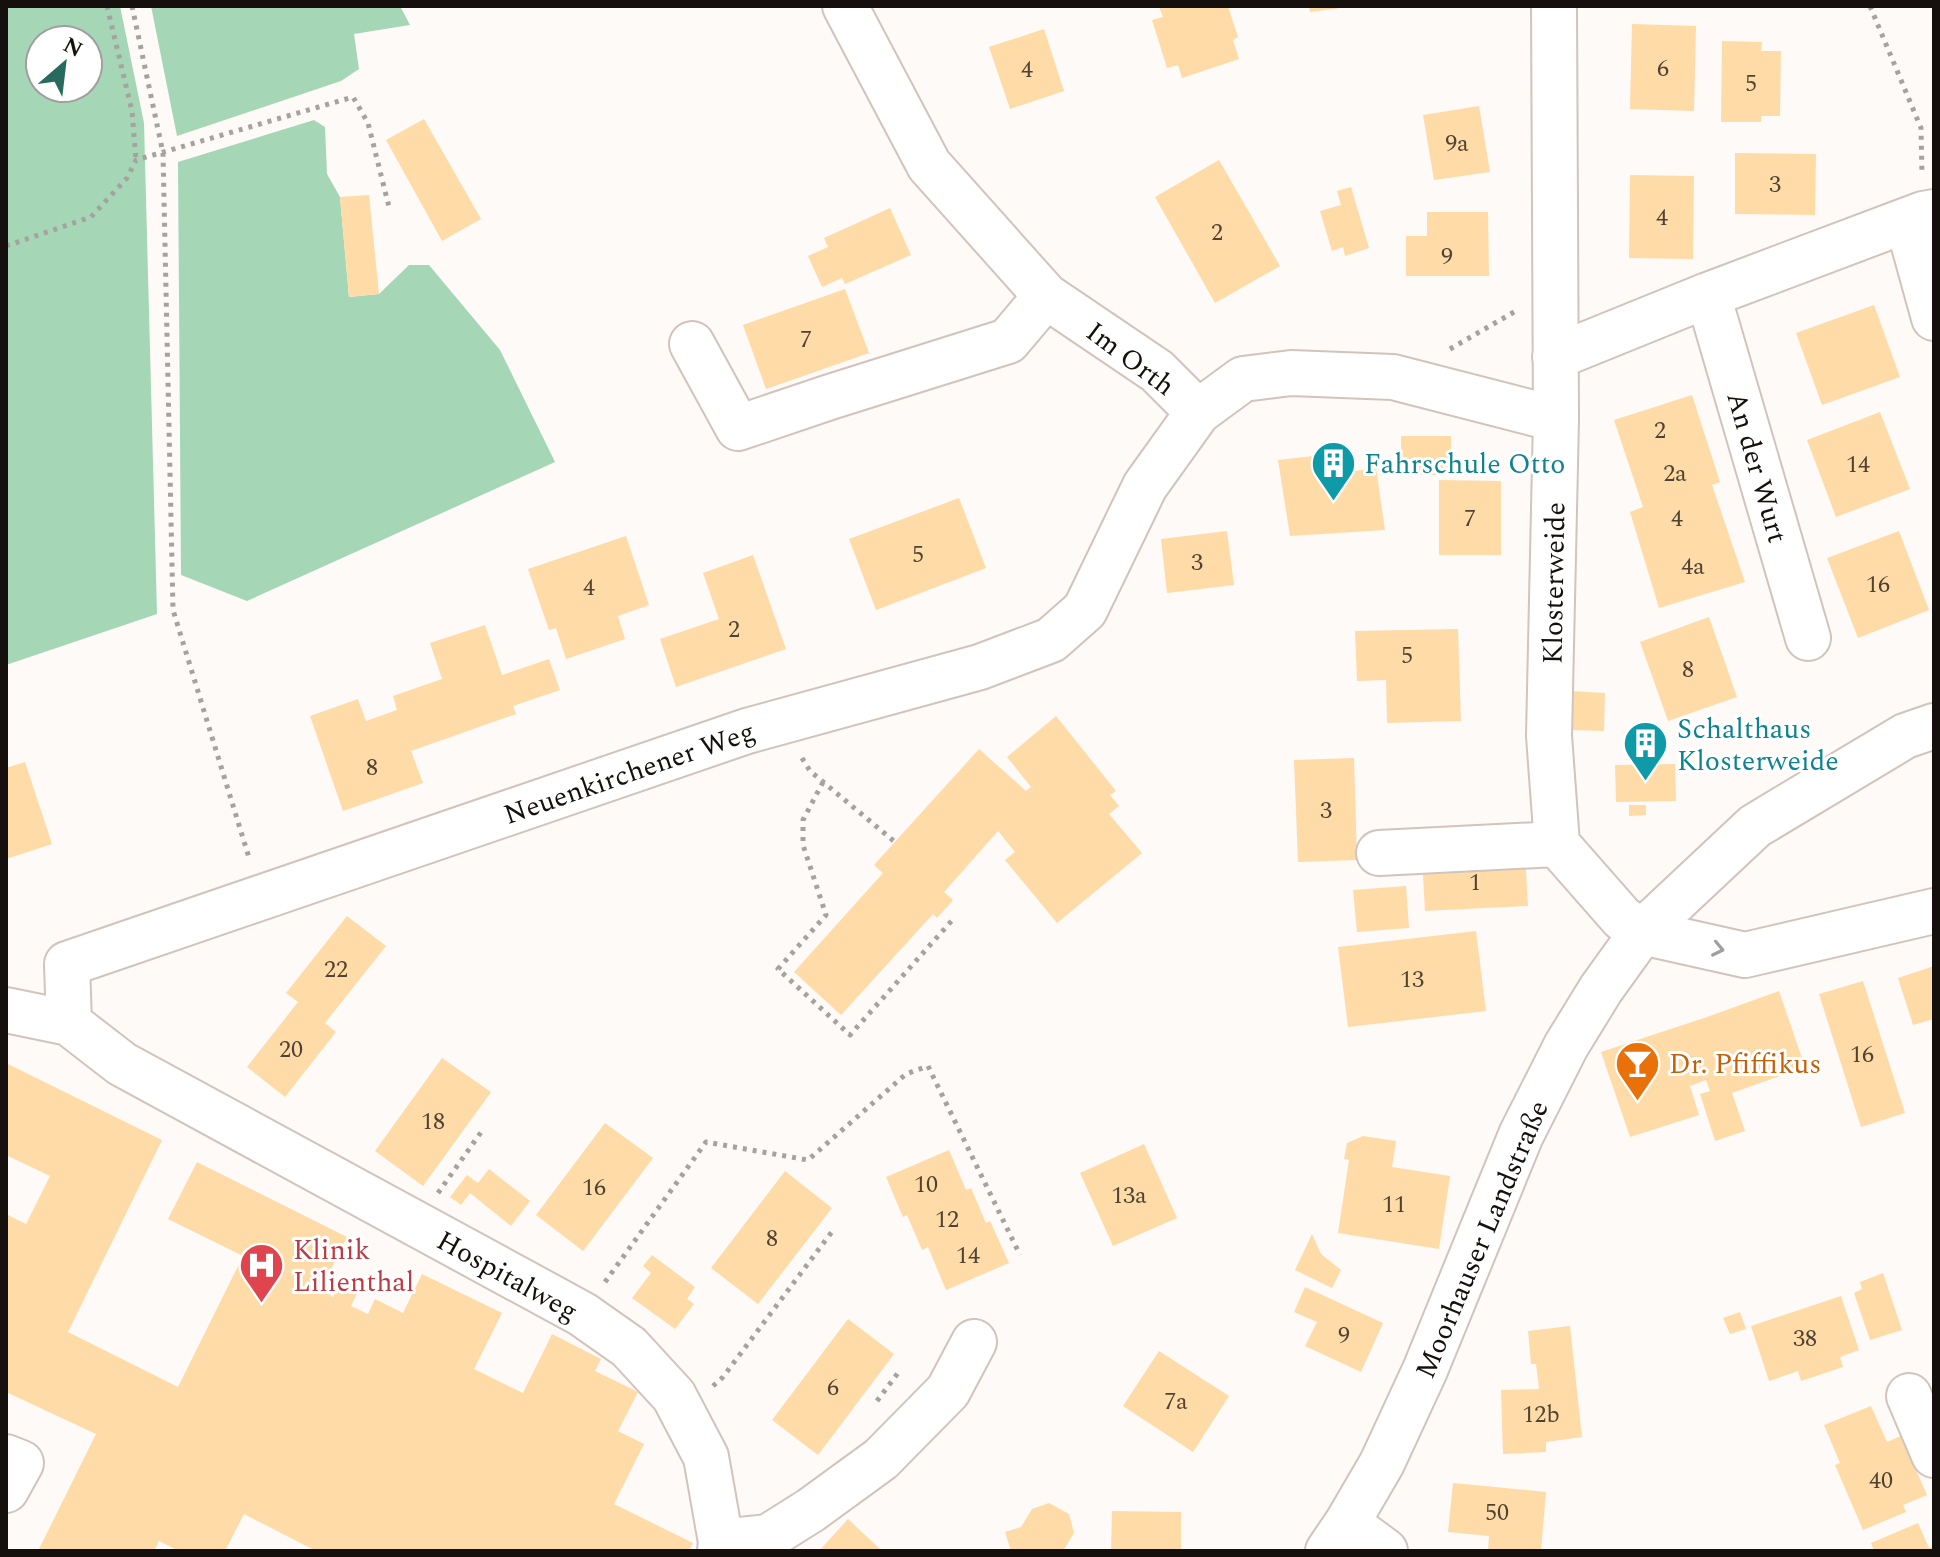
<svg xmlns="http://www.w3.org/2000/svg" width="1940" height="1557" viewBox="0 0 1940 1557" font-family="Spectral,serif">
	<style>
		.green { fill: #a5d6b6; fill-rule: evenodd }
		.building { fill: #ffdba8 }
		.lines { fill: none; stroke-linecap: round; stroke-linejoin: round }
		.minor-casing { stroke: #d2c3bb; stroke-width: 48 }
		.path { stroke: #a6a2a0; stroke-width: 5; stroke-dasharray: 4 6; stroke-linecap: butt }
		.minor { stroke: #fff; stroke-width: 44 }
		.oneway { stroke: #a19f9e }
		.labels { text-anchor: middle; stroke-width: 6; stroke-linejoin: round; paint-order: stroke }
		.number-label { font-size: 24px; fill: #504334 }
		.street-label { font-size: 28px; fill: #15100d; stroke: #fff }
		.culture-label { font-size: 28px; fill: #0d838f; stroke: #fff; text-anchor: start }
		.food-label { font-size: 28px; fill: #c56008; stroke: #fff; text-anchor: start }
		.health-label { font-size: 28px; fill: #be3a42; stroke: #fff; text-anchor: start }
	</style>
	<rect width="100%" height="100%" fill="#fdfaf8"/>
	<path class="green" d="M6,6H120L144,123L157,614L6,665ZM40,40H88V88H40Z
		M151,6H400L410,25L354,34L359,69L341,81L177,136Z
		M314,120L325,127L327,174L340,197L349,297L379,294L409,265H429L500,350L555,462L247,601L181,575L178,162Z"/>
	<path class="building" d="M1159,6H1228L1238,37L1233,40L1239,59L1182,78L1178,65L1167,68L1152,20L1163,17Z
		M1309,6H1341V8L1310,12Z
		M1632,24L1696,26L1694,111L1630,109Z
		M1044,29L1064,91L1010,109L989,47Z
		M1722,41L1762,42L1761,51H1781L1780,116H1761V122H1721Z
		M1479,106L1490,172L1434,180L1423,115Z
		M424,119L481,219L442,241L386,140Z
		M1735,153L1816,154L1815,215L1735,214Z
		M1219,160L1280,266L1215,303L1155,197Z
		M1630,175L1694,176L1693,259L1629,258Z
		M1351,187L1369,248L1345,256L1343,247L1332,251L1320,211L1341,205L1337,191Z
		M369,195L379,294L349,297L340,197Z
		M890,208L911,255L845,284L842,278L822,287L808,256L828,247L824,238Z
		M1427,212H1488L1489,276H1406V236H1427Z
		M845,289L869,353L766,389L743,325Z
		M1874,305L1900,377L1822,405L1796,333Z
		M1692,395L1720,482L1712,485L1745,582L1659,608L1630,512L1643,507L1614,420Z
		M1880,412L1910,489L1836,517L1807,440Z
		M1401,436H1451V475H1401Z
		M1331,454L1334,474L1376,468L1385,530L1290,536L1278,460Z
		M1439,480L1501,481V555H1439Z
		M959,498L986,568L876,610L849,539Z
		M1227,531L1234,585L1167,593L1161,539Z
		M1899,531L1929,610L1858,638L1827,558Z
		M626,536L649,605L618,616L625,639L566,659L556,628L549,630L528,569Z
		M753,555L786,649L676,687L660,639L719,619L703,573Z
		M1709,617L1737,697L1668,721L1640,642Z
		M485,625L502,675L549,659L560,690L513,706L516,714L411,751L423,783L343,811L310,716L358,699L366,721L397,710L393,696L442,679L430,643Z
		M1458,629L1461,721L1387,723L1386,680L1357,681L1355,631Z
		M1571,691L1605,693L1604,731L1570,730Z
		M1056,716L1116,791L1110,795L1119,806L1109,814L1142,853L1057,923L1005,860L1015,852L998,831L944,892L953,900L937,918L933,914L841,1015L794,972L883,873L874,865L979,749L1026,791L1031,787L1007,757Z
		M1354,758L1357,860L1298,862L1294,760Z
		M25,762L52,844L6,859V768Z
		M1675,764L1676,801L1616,802L1615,765Z
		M1629,805H1646V815L1629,816Z
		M1525,854L1528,906L1425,911L1422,858Z
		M1406,886L1409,928L1357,932L1353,890Z
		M347,916L386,946L325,1023L336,1032L285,1097L247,1067L298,1002L286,993Z
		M1476,931L1486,1011L1348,1027L1338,947Z
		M1934,966V1019L1913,1025L1898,978Z
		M1863,981L1905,1113L1861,1127L1819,994Z
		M1779,991L1805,1067L1732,1093L1745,1131L1715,1141L1700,1094L1710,1091L1706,1080L1690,1086L1699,1115L1630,1137L1601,1052L1707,1017Z
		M442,1058L491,1092L423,1186L375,1151Z
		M6,1063L162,1140L68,1332L178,1387L243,1256L168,1219L197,1162L347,1237L321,1290L333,1297L340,1282L358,1291L351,1306L368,1314L375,1299L403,1313L422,1274L502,1313L474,1369L523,1393L552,1334L601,1359L595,1371L638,1392L618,1431L644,1444L614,1504L693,1543L689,1551H316L244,1514L225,1551H179L159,1541L154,1551H38L96,1434L6,1392V1214L26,1224L50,1176L6,1155Z
		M605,1123L653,1158L583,1251L536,1215Z
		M1363,1136L1396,1141L1392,1167L1450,1176L1439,1249L1338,1233L1349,1160L1344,1159L1347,1143Z
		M1144,1144L1177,1218L1113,1246L1080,1173Z
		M949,1150L966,1190L971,1188L986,1223L990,1221L1009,1263L946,1290L928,1247L922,1250L907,1215L903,1217L886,1177Z
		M489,1169L530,1201L511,1226L470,1193L461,1205L450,1197L467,1175L478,1183Z
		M785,1171L832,1208L758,1304L711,1268Z
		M1312,1234L1321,1254L1341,1270L1332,1288L1295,1270Z
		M652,1255L695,1287L687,1299L694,1304L675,1329L632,1298L651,1273L643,1266Z
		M1883,1273L1902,1330L1870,1340L1854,1293L1862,1289L1860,1282Z
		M1305,1287L1383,1323L1361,1372L1305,1346L1317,1322L1294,1312Z
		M1841,1296L1859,1350L1840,1357L1843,1367L1801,1381L1798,1371L1769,1381L1751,1326Z
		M1740,1312L1746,1329L1730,1334L1723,1318Z
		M848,1319L894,1354L818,1455L772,1420Z
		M1570,1326L1582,1437L1546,1442V1452L1503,1454L1501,1390L1539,1389L1536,1364H1531L1528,1331Z
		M1159,1351L1229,1396L1193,1452L1123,1406Z
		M1871,1406L1887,1442L1901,1436L1927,1495L1903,1505L1906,1512L1863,1530L1835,1465L1840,1463L1824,1425Z
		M1453,1483L1546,1492L1541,1551H1488L1489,1536L1448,1532Z
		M1049,1503L1069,1514L1074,1533L1063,1551H1011L1005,1532L1021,1527L1032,1509Z
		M1112,1511L1181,1512V1551H1111Z
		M848,1519L882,1551H819Z
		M1918,1523L1929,1548L1934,1546V1551H1874L1871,1543Z"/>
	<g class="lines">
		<defs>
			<path id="minor" d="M845,6L929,165L1046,296L1157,371L1198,412L1243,379L1291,373L1393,377L1556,419
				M1554,6L1556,419L1549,736L1557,844L1622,918L1642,932L1745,955L1934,911
				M1907,220L1934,318
				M1708,295L1808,638
				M692,344L738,428L830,397L1008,341L1046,296
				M1555,357L1708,295L1923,214L1934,212
				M1379,853L1557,844
				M6,1010L69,1023L67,964L747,731L980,667L1051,640L1085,610L1145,486L1198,412
				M69,1023L122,1064L582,1314L629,1347L674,1396L706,1457L721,1542L720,1551
				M1909,1396L1934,1455
				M6,1457L21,1463L6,1490
				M1347,1523L1385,1551
				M721,1542L768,1537L811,1510L881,1459L948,1391L974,1342
				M1328,1551L1347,1523L1382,1463L1425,1370L1521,1135L1566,1046L1601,989L1642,932L1755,826L1905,736L1934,726"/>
		</defs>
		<use href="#minor" class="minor-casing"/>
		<path class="path" d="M107,6L132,111L136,160
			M132,6L163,153L173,610L250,861
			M1870,6L1921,128L1922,175
			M6,246L91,217L127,178L136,160L353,97L368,123L390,211
			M1450,349L1514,312
			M802,758L810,771L895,842
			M823,782L803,820V845L826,915L778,969L850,1035L955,917
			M438,1193L484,1128
			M605,1282L706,1142L808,1160L906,1074L928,1066L1020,1255
			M713,1386L723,1377L834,1229
			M877,1401L898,1373"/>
		<use href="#minor" class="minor"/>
	</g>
	<defs><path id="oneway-chevron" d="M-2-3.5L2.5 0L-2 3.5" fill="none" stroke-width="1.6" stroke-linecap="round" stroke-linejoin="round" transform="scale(2)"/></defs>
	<use class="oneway" href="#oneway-chevron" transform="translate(1718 949) rotate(12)"/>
	<defs>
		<symbol id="building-pin" viewBox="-11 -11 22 30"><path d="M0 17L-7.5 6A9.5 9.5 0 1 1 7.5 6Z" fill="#0f9aa8" stroke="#fff"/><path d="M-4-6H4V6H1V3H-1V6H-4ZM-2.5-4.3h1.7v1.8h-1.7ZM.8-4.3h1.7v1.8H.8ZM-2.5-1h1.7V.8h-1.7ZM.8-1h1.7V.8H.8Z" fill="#fff"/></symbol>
		<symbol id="bar-pin" viewBox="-11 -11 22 30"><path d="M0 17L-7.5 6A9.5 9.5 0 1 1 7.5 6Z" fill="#e8710a" stroke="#fff"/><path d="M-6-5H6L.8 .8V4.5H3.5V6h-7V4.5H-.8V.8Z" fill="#fff"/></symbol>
		<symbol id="hospital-pin" viewBox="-11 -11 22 30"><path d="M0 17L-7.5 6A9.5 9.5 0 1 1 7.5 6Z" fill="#e0444e" stroke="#fff"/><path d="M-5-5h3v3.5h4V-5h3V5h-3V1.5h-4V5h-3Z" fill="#fff"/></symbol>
	</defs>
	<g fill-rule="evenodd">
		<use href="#building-pin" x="1308" y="438" width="51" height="69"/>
		<use href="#building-pin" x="1620" y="718" width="51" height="69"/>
		<use href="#bar-pin" x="1612" y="1038" width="51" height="69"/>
		<use href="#hospital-pin" x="236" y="1240" width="51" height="69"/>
	</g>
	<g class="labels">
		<g class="number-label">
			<text x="1663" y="76">6</text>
			<text x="1027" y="77">4</text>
			<text x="1751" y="91">5</text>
			<text x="1457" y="151">9a</text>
			<text x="1775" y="192">3</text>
			<text x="1662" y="225">4</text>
			<text x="1217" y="240">2</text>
			<text x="1447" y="264">9</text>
			<text x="806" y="347">7</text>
			<text x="1660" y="438">2</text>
			<text x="1858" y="472">14</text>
			<text x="1675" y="481">2a</text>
			<text x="1470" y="526">7</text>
			<text x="1677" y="526">4</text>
			<text x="918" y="562">5</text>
			<text x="1197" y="570">3</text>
			<text x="1693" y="574">4a</text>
			<text x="1878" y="592">16</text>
			<text x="589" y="595">4</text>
			<text x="734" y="637">2</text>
			<text x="1407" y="663">5</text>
			<text x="1688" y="677">8</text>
			<text x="372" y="775">8</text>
			<text x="1326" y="818">3</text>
			<text x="1475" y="890">1</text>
			<text x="336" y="977">22</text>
			<text x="1412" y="987">13</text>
			<text x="291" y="1057">20</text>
			<text x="1862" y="1062">16</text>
			<text x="433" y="1129">18</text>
			<text x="926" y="1192">10</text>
			<text x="594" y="1195">16</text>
			<text x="1129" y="1203">13a</text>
			<text x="1394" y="1212">11</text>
			<text x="947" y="1227">12</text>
			<text x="772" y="1246">8</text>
			<text x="968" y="1263">14</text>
			<text x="1344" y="1343">9</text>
			<text x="1805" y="1346">38</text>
			<text x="833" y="1395">6</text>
			<text x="1176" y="1409">7a</text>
			<text x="1541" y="1422">12b</text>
			<text x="1881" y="1488">40</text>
			<text x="1497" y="1520">50</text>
		</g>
		<g class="street-label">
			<text transform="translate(1131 358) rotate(37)" y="10">Im Orth</text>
			<text transform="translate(1758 467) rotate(74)" y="10">An der Wurt</text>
			<text transform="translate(1553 583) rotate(-89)" y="10">Klosterweide</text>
			<text transform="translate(629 772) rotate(-19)" y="10">Neuenkirchener Weg</text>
			<text transform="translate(1481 1239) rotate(-67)" y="10">Moorhauser Landstraße</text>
			<text transform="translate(508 1275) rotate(29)" y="10">Hospitalweg</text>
		</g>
		<g class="culture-label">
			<text x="1364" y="473">Fahrschule Otto</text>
			<text x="1677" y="738">Schalthaus<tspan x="1677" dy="32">Klosterweide</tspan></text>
		</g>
		<g class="food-label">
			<text x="1669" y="1073">Dr. Pfiffikus</text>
		</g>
		<g class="health-label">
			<text x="293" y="1259">Klinik<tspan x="293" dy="32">Lilienthal</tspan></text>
		</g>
	</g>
	<rect width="1940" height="1557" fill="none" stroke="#15100d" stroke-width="16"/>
	<g transform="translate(64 64) rotate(28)"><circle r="38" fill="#ffffff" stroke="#a19f9e" stroke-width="2"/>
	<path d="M0-6L14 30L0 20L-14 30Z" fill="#276b5e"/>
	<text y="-12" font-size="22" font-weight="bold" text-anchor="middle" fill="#15100d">N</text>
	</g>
</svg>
